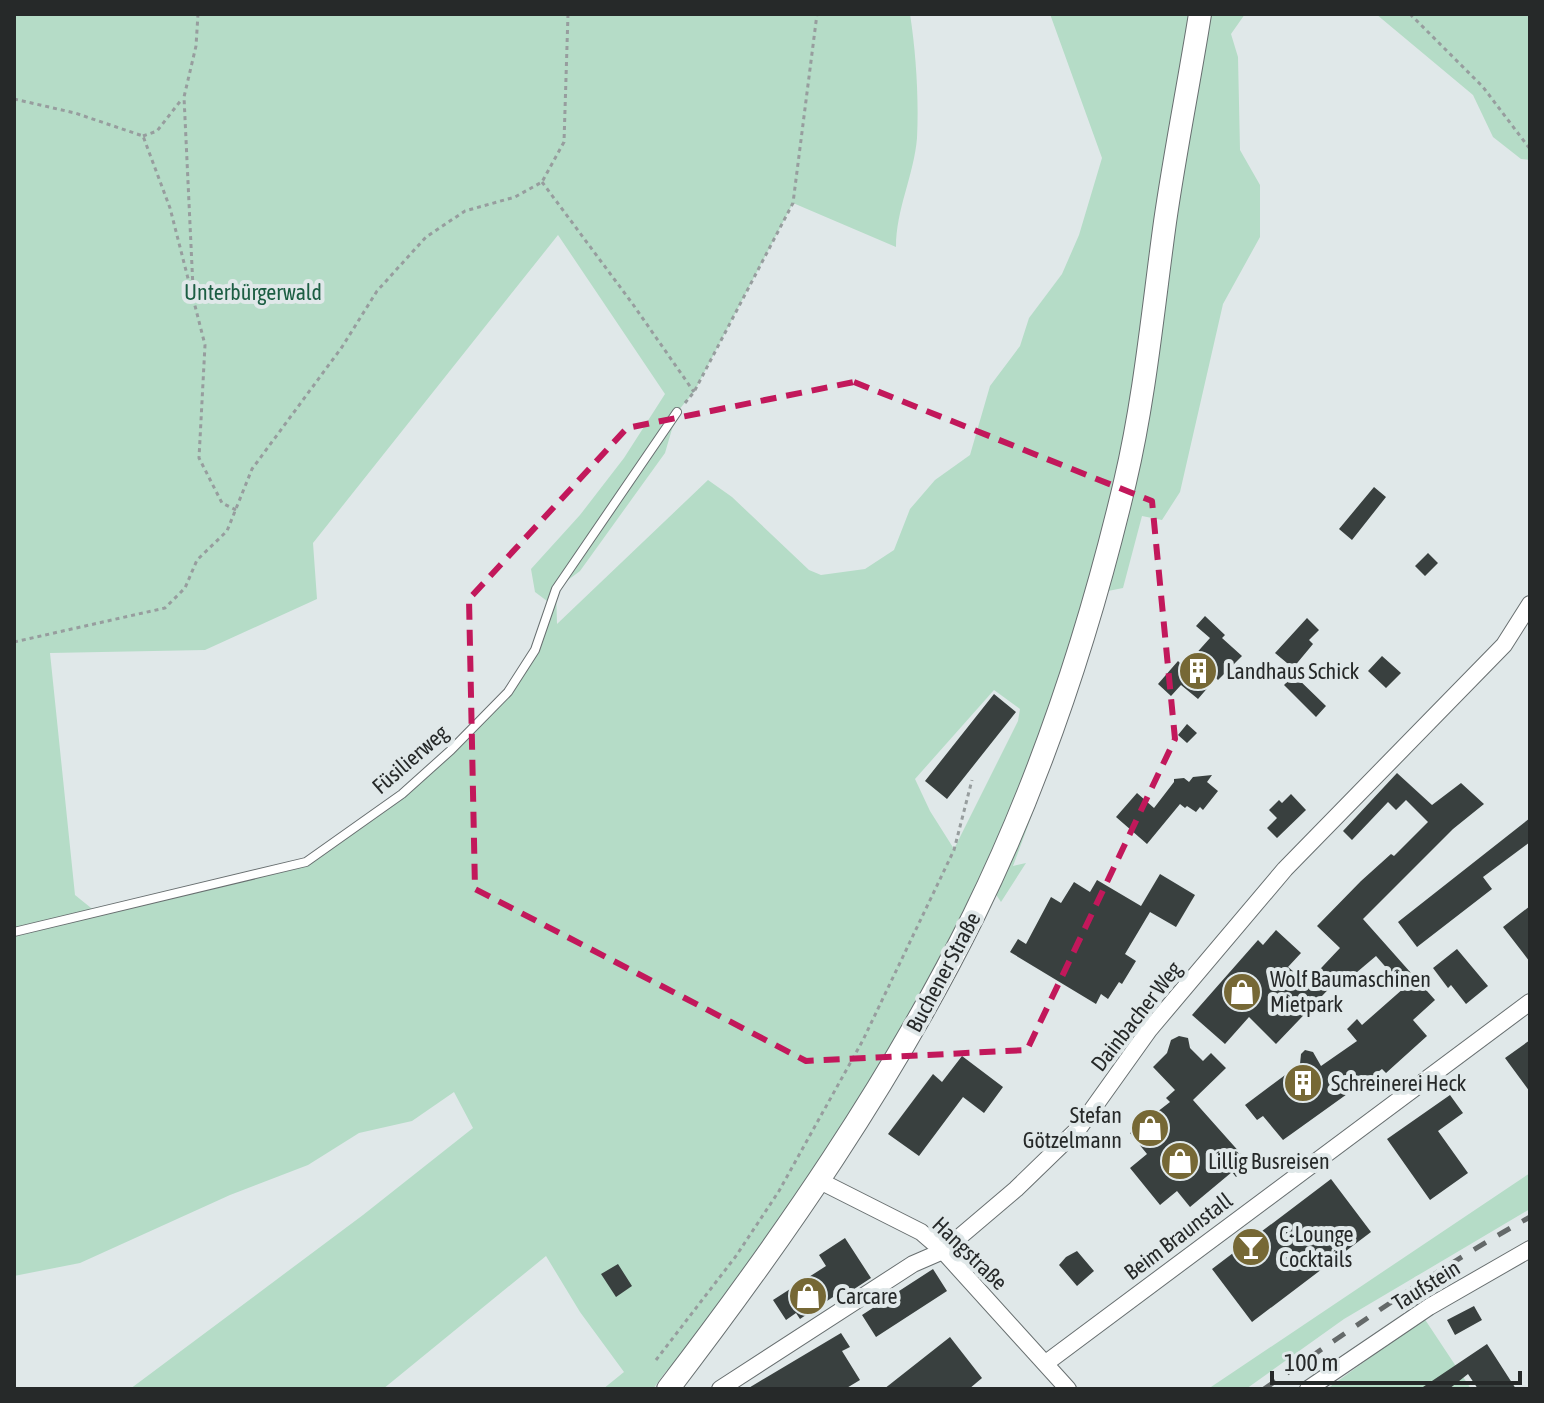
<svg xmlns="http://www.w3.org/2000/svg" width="1544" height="1403" viewBox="0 0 1544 1403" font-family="'Asap Condensed',sans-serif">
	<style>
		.green { fill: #b5dcc7; fill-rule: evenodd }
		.building { fill: #39403f }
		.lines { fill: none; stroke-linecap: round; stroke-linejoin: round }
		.lane-casing { stroke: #686f70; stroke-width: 10 }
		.street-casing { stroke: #686f70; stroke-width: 18 }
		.secondary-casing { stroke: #686f70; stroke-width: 24 }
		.path { stroke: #979d9e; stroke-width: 3; stroke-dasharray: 4 4; stroke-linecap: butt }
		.lane { stroke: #fff; stroke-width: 8 }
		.street { stroke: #fff; stroke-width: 16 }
		.secondary { stroke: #fff; stroke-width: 22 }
		.rail { stroke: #646969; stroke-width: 5; stroke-dasharray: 14 14; stroke-linecap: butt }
		.marked { fill: none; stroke: #c2185b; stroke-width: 6; stroke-dasharray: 16 10; stroke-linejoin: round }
		.labels { text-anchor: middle; stroke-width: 8; stroke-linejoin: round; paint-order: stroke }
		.park-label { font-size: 22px; fill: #1c5e43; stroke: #e0e8e9 }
		.poi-label { font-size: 22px; fill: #262929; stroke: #e0e8e9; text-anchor: start }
		.street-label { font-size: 22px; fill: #262929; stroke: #e0e8e9 }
	</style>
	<rect width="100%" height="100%" fill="#e0e8e9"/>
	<path class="green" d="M14,14H910C916,53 919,98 917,138C914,175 896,209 896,247L793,203L694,392L677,412L665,453L580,571L556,589L557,624L708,480L732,497L809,570L821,575L865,569L894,550L910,509L935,480L970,455L990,386L1020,346L1029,318L1062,274L1079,235L1102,158L1050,14H1245L1231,34L1238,57L1240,150L1260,185V237L1223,304L1180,492L1162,520L1142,516L1123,588L1108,591L1077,693L1013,866L1026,863L1001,902L989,884L904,1045L676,1379L667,1370L653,1389H603L624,1372L580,1312L546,1256L383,1389H130L363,1215L473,1128L454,1092L412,1121L359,1133L308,1165L230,1195L80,1263L14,1276ZM558,235L665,394L624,458L580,515L531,569L535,592L551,604L535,650L508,692L402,794L306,862L96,912L75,895L50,653L205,650L317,599L313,543ZM994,690L1020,709L1018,721L954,849L930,811L915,779Z
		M1376,14H1530V160L1521,159L1493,137L1473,95Z
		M1530,1173V1209L1344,1319L1246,1389H1208Z
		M1424,1318L1471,1389H1327Z"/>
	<path class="building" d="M1374,487L1386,497L1352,540L1339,529Z
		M1428,553L1438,563L1425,576L1415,566Z
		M1205,616L1225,635L1222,638L1242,656L1218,680L1216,678L1198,699L1181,685L1171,696L1158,684L1178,661L1184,667L1210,638L1196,626Z
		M1307,618L1319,630L1309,640L1313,644L1293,668L1275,653Z
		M1382,656L1401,673L1386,688L1368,671Z
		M1294,675L1326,706L1316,717L1284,685Z
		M994,694L1016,712L947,799L925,781Z
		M1187,724L1197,733L1187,743L1178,735Z
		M1397,773L1432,805L1461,783L1484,804L1453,829L1363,919L1435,1000L1413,1020L1427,1036L1386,1073L1382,1069L1283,1140L1263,1116L1257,1120L1245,1105L1300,1064L1301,1054L1305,1050L1313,1052L1321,1066L1357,1041L1347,1029L1357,1019L1362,1025L1404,988L1376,956L1350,978L1344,973L1276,1044L1249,1017L1225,1044L1192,1015L1258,940L1263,945L1276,930L1301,953L1288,967L1307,983L1340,948L1317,926L1361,881L1391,854L1394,856L1428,822L1406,800L1396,810L1388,802L1352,840L1343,831Z
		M1212,775L1207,782L1218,791L1203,810L1200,807L1196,812L1187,806L1185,808L1180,804L1147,844L1116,817L1137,793L1154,808L1174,782V779L1184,778L1189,782L1193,777Z
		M1291,794L1306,810L1277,838L1267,828L1277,818L1269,810L1279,800L1282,803Z
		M1530,818V842L1483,877L1492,889L1417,947L1398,922Z
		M1160,874L1195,895L1176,927L1150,912L1125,954L1136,961L1122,984L1119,982L1108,999L1101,994L1096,1004L1010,952L1018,939L1026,944L1051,897L1061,903L1074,882L1090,892L1097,880L1141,906Z
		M1530,906V962L1503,927Z
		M1457,949L1488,986L1466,1004L1451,985L1448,988L1433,968Z
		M1179,1036L1188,1038L1190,1048L1203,1061L1211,1053L1226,1068L1193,1100L1250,1164L1236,1177L1232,1172L1190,1207L1177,1191L1160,1205L1130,1168L1147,1154L1130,1133L1170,1102L1166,1098L1175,1090L1153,1067L1167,1053L1171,1040Z
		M1530,1040V1092L1505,1058Z
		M962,1056L1003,1087L984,1113L963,1097L919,1156L888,1134L933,1074L942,1082Z
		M1450,1095L1463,1113L1438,1131L1468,1173L1430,1200L1387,1139Z
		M1331,1179L1371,1232L1252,1322L1212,1269Z
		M845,1238L871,1278L845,1295L842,1291L800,1319L796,1313L786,1320L773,1300L826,1266L819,1255Z
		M1077,1251L1094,1271L1077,1286L1059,1265L1066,1257Z
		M618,1264L632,1286L616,1297L601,1274Z
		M933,1269L947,1291L876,1337L862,1315Z
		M1474,1306L1482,1320L1455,1335L1447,1320Z
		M841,1333L850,1347L842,1351L860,1380L845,1389H747Z
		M950,1337L982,1378L969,1389H884Z
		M1487,1344L1516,1389H1478L1468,1374L1449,1389H1420Z"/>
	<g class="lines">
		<defs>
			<path id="lane" d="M14,932L306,862L402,794L451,750L508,692L535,650L556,589L677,412"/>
			<path id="street" d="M818,1180L921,1232L943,1251L1068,1389
				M1046,1363L1530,1002
				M720,1389L913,1264L943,1251L1016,1189L1079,1128L1149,1030L1285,869L1504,645L1530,604
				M1308,1389L1429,1307L1530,1249"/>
			<path id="secondary" d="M668,1389C782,1240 891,1083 974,915C1041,779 1090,630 1125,482C1145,397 1153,309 1165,222C1175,152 1189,83 1200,14"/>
		</defs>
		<use href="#lane" class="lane-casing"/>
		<use href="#street" class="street-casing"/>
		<use href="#secondary" class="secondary-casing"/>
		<path class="path" d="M1410,14L1483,87L1530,149
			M14,99L75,113L143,136L170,208L205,345L199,458L222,503L236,510
			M143,136L157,131L182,99
			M542,182L632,303L694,392
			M193,288L184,97L196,46L198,14
			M685,403L694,392L793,203L817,14
			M14,642L165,608L185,588L197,560L227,531L252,469L342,347L377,291L426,237L465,211L515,197L542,182L564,142L568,14
			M656,1360L736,1256L779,1191L863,1040L954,850L972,780"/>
		<use href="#lane" class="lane"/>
		<use href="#street" class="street"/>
		<use href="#secondary" class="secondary"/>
		<path class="rail" d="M1264,1389C1351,1329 1438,1268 1530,1217"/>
	</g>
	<path class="marked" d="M854,382L1152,501L1175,739L1027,1050L806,1061L475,889L469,599L627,428Z"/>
	<defs>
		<symbol id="building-disc" viewBox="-11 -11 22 22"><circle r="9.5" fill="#766835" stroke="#e0e8e9"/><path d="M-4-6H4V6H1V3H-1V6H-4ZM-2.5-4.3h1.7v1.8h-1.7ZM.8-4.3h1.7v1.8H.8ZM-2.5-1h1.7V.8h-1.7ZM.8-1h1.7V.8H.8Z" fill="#fff"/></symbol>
		<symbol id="shop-disc" viewBox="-11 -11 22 22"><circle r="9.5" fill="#766835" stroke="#e0e8e9"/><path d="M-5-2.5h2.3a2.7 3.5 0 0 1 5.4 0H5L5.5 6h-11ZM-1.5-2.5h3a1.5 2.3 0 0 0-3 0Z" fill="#fff"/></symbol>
		<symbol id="bar-disc" viewBox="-11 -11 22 22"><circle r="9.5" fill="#766835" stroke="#e0e8e9"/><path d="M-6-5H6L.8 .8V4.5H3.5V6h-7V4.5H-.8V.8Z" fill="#fff"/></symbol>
	</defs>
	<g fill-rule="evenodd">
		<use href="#building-disc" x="1176" y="649" width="44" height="44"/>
		<use href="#shop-disc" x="1220" y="970" width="44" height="44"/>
		<use href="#building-disc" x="1281" y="1061" width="44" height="44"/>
		<use href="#shop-disc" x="1128" y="1106" width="44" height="44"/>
		<use href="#shop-disc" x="1158" y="1139" width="44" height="44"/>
		<use href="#bar-disc" x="1229" y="1225" width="44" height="44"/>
		<use href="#shop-disc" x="786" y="1274" width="44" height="44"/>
	</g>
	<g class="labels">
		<g class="park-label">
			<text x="253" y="300">Unterbürgerwald</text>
		</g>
		<g class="poi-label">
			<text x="1226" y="679">Landhaus Schick</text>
			<text x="1270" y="987">Wolf Baumaschinen<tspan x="1270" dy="25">Mietpark</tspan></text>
			<text x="1331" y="1091">Schreinerei Heck</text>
			<text x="1122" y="1123" text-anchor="end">Stefan<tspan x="1122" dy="25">Götzelmann</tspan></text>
			<text x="1208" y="1169">Lillig Busreisen</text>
			<text x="1279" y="1242">C-Lounge<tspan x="1279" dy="25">Cocktails</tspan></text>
			<text x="836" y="1304">Carcare</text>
		</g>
		<g class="street-label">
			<text transform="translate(410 759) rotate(-41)" y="8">Füsilierweg</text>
			<text transform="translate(943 972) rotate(-62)" y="8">Buchener Straße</text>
			<text transform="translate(1136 1016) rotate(-52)" y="8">Dainbacher Weg</text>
			<text transform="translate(1178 1236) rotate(-37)" y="8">Beim Braunstall</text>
			<text transform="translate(970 1253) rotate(44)" y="8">Hangstraße</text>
			<text transform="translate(1426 1285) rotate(-32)" y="8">Taufstein</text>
		</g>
	</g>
	<rect width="1544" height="1403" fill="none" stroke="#262929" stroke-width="32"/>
	<path d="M1272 1371v12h248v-12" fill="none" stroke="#262929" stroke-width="4"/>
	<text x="1284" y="1371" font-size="24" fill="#262929" stroke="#e0e8e9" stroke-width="6" paint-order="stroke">100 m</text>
</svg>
